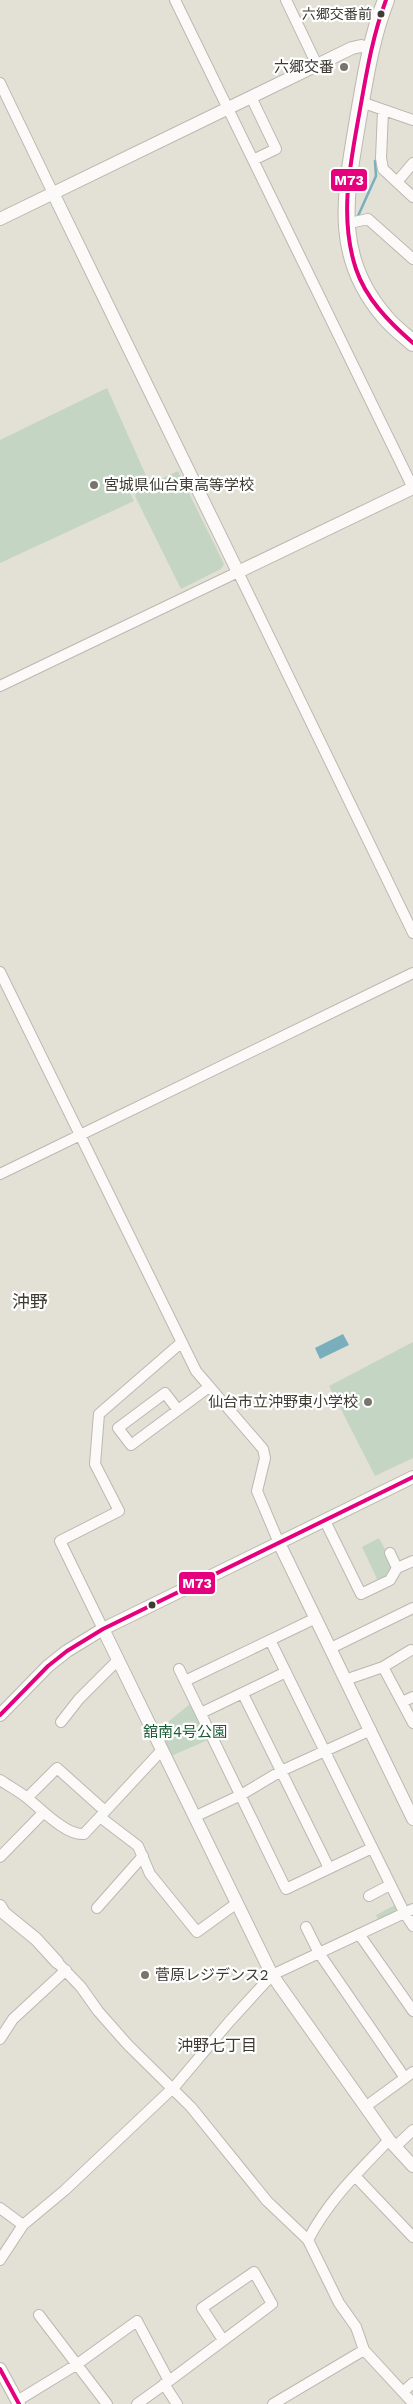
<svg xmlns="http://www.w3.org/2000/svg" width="413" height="2404" viewBox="0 0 413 2404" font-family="'Work Sans','Noto Sans JP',sans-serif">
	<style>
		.green { fill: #c4d6c3 }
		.water { fill: #79afbc }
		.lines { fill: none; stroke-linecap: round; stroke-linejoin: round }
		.stream { stroke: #79afbc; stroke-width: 2.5 }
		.minor-casing { stroke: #bab8b0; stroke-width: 12 }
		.tertiary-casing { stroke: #bab8b0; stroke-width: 14 }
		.primary-casing { stroke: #bab8b0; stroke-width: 18 }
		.minor { stroke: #fbfaf9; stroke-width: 10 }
		.tertiary { stroke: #fbfaf9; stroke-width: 12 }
		.primary { stroke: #fbfaf9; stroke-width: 16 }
		.bus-1-casing { stroke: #fff; stroke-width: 8 }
		.bus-1 { stroke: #e5007d; stroke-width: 4 }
		.bus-dot { fill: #3e3b33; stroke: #fff; stroke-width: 2 }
		.poi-dot { fill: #78756c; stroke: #fff; stroke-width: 2 }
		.labels { text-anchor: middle; stroke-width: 4.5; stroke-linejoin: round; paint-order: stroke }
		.bus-label { font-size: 14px; fill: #3e3b33; stroke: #fff; text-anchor: end }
		.poi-label { font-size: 15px; fill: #3e3b33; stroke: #fff; text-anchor: end }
		.park-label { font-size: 15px; fill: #1b5b34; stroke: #fff }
		.neighbourhood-label { font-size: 16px; fill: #3e3b33; stroke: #fff }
		.quarter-label { font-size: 18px; fill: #3e3b33; stroke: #fff }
		.line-badge { stroke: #fff; stroke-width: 2 }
		.badge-label { font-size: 14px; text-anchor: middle; font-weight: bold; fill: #fff }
	</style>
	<rect width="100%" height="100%" fill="#e3e0d6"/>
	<path class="green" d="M107,388L148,480L129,491L134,501L0,563V440Z
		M178,471L224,564L221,569L181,589L135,496L138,490Z
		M413,1342V1458L375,1476L329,1386Z
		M379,1538L394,1567L388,1576L378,1581L362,1547Z
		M190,1704L208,1740L171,1756L159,1732L169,1726V1721Z
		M395,1905L398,1912L379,1921L376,1915Z"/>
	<path class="water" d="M343,1334L349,1345L320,1359L315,1348Z"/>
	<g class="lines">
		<path class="stream" d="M358,216L376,176L375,161"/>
		<defs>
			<path id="minor" d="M175,0L413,488
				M286,0L317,65
				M0,83L53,193
				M251,97L276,149L253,160
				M361,102L413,120
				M383,111L381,158L383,169L413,197
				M397,182L413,163
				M345,224L368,219L413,259
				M0,686L238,572L413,933
				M0,972L196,1371L263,1449L265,1458L257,1491L279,1543
				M0,1174L413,973
				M178,1410L165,1393L118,1428L131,1445L209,1387
				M325,1521L361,1594L390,1580L397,1568L413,1561
				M390,1553L397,1568
				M103,1629L60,1541L119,1511L95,1464L99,1414L182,1342
				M270,1640L404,1912L413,1926
				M331,1648L413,1608
				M383,1667L413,1723
				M179,1669L286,1889L372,1848
				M345,1680L383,1667L411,1650
				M185,1681L316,1618
				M243,1694L329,1868
				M402,1702L413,1697
				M201,1713L286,1672
				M61,1722L79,1699L118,1660
				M0,1780C9,1786 18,1791 26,1797C39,1807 66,1836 84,1834L161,1751
				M27,1798L57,1768L105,1811
				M100,1817L138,1846L150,1874L197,1932L237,1903
				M194,1817L241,1795L281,1771L371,1730
				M0,1857L43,1813
				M369,1896L390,1885
				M97,1908L143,1856
				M306,1927L319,1953L405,2078
				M359,1934L413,2011
				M57,1962L81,1987L98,2011L128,2045L191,2107L267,2201L308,2240L339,2303L356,2327L364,2350L413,2403
				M0,2039L13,2019L66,1970
				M365,2107L413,2072
				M395,2147L413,2130
				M355,2176L413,2237
				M0,2208L23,2225
				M308,2240C328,2201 359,2171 389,2140
				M0,2260L23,2225L65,2190L176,2085L229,2022L272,1975L413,1909
				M39,2315L107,2404
				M169,2381L272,2304L254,2272L202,2308L223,2340
				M164,2384L177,2404
				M403,2392L413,2383
				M17,2401L76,2365L137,2321L169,2381L137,2404
				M273,2404L364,2350"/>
			<path id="tertiary" d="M53,193L238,572L413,488
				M0,219L352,48L361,46L372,49
				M279,1543L413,1819
				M103,1629L272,1975L389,2140L413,2166
				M0,1715L48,1666L67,1651L103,1629L413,1477
				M0,1906L4,1913L36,1939L57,1962
				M0,2369L19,2404"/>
			<path id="primary" d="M386,0C371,38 365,79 358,119C346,192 331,255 385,317C393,327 404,335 413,343"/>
		</defs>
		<use href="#minor" class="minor-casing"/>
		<use href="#tertiary" class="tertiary-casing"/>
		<use href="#primary" class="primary-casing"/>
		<use href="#minor" class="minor"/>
		<use href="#tertiary" class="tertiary"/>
		<use href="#primary" class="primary"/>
		<defs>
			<path id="bus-1" d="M386,0C372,37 366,76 359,115C350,165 339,218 356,269C366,299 389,322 413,343
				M0,1715L48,1666L67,1651L103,1629L413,1477
				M0,2369L19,2404"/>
		</defs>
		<use href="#bus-1" class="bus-1-casing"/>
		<use href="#bus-1" class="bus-1"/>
	</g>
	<g class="bus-dot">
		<circle cx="381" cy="14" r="4.5"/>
		<circle cx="152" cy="1605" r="4.5"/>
	</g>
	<g class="poi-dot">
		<circle cx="344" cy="67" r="5"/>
		<circle cx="94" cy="485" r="5"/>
		<circle cx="368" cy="1402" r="5"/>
		<circle cx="145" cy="1975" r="5"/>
	</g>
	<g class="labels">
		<g class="bus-label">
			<text x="372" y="19">六郷交番前</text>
		</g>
		<g class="poi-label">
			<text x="334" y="72">六郷交番</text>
			<text x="104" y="490" text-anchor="start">宮城県仙台東高等学校</text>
			<text x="358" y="1407">仙台市立沖野東小学校</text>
			<text x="155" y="1980" text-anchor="start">菅原レジデンス2</text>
		</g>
		<g class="park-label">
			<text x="185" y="1737">舘南4号公園</text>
		</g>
		<g class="neighbourhood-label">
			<text x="217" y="2051">沖野七丁目</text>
		</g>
		<g class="quarter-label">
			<text x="30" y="1308">沖野</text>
		</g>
	</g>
	<g class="line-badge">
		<rect x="330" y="168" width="38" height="24" rx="5" fill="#e5007d"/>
		<rect x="178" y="1571" width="38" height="24" rx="5" fill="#e5007d"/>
	</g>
	<g class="badge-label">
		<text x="349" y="185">M73</text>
		<text x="197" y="1588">M73</text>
	</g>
</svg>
